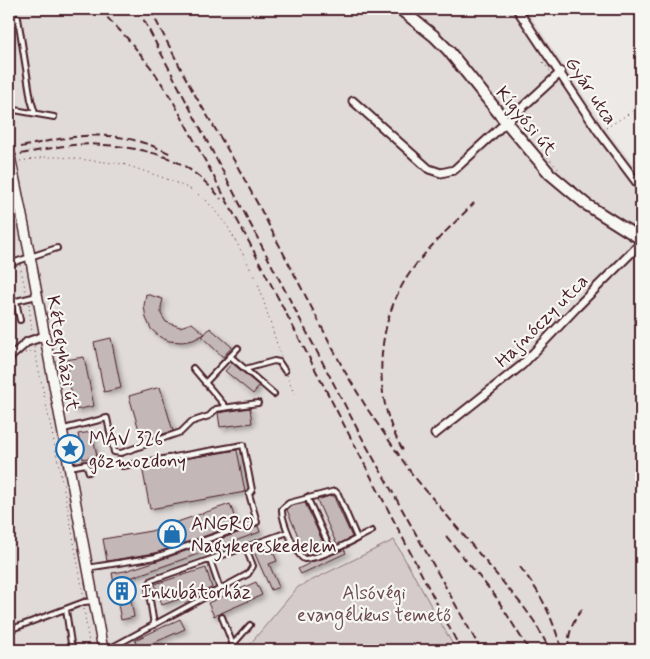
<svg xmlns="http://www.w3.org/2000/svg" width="650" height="659" viewBox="0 0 650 659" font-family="Mynerve,sans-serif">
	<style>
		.built { fill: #e0dad8 }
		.green { fill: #d4cbca; stroke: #8f757a }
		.building { fill: #c4b7b7; stroke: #4a1f2b; filter: url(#shadow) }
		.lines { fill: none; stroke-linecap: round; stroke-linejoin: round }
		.service-casing { stroke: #4a1f2b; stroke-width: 8 }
		.minor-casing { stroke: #4a1f2b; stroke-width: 11 }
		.tertiary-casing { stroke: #4a1f2b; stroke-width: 12 }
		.secondary-casing { stroke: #4a1f2b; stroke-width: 14 }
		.path { stroke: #4a1f2b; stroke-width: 1; stroke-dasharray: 1 4; stroke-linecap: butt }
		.service { stroke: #f6f6f2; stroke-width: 4 }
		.minor { stroke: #f6f6f2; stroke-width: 7 }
		.tertiary { stroke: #f6f6f2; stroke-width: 9 }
		.secondary { stroke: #f6f6f2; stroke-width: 10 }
		.rail { stroke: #4a1f2b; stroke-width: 2; stroke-dasharray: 8 4; stroke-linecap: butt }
		.labels { text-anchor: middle; stroke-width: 4.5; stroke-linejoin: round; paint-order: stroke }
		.street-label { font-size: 19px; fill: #4a1f2b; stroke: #f6f6f2 }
		.poi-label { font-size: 19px; fill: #4a1f2b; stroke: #f6f6f2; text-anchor: start }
		.park-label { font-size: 19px; fill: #6c4a53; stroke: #f6f6f2 }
	</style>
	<defs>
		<filter id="shadow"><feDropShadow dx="3" dy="3" stdDeviation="2.5" flood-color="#0004"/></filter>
	</defs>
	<rect width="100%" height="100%" fill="#ece9e6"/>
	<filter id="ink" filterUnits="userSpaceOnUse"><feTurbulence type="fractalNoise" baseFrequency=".02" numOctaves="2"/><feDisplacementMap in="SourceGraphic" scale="10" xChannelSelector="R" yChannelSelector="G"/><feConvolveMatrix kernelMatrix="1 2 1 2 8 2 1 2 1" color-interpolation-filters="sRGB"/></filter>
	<g filter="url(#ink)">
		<path class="built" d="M9,9H526L606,129L641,175V650H456L394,541L298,587L245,650H9Z"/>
		<path class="green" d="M394,540L456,650H245L298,587Z"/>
		<path class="building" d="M146,294L163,299L161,307V314L166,322L180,327L192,323L205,334L193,340L182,342L169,341L160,337L151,329L146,318L144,306Z
			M210,328L232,347L223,357L202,337Z
			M111,338L121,388L104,392L94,342Z
			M84,357L94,406L75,410L65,360Z
			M232,363L259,386L253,394L225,371Z
			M160,387L173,431L142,440L129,396Z
			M250,408L252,423L220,427L218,413Z
			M92,432L97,456L83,459L78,434Z
			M237,450L245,492L150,509L142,466Z
			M333,495L352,537L337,545L317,500Z
			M305,503L326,549L306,555L287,510L291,506Z
			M230,504L237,525L155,553L107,561L103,539L151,531Z
			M258,526L260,532L127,579L134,617L121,620L112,573L125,571L157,561Z
			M269,543L277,561L269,564L279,587L271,590L255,554L262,551L260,546Z
			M344,549L346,553L301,574L298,569L310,563V562L321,559Z
			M206,568L212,588L162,605L155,584Z
			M256,582L262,595L214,616L208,603Z
			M180,619L185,629L137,650H123L136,644L135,640Z"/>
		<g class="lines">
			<defs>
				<path id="service" d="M9,19L18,18L31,100L35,113
					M9,109L54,117
					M9,264L57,248
					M20,320L16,301L37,296
					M230,356L274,394
					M193,368L226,407
					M245,369L274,361L279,362L285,371
					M205,383L238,348
					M64,429L107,418L114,452L121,453L181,432L191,422L209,416L216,409L258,403
					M70,467L86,464L89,472
					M307,497L331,550
					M357,538L338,494L335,491L289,503L282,509C281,519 296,555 304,559C322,559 355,539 372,531
					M210,560L220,589
					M87,568L156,557L257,522L249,494L252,490L243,445L123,466
					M66,610L72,650
					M222,617L233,645
					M154,625L148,587L152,580L288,532
					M9,630L84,602L94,601
					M107,650L248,574L253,566L246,548
					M228,650L250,625"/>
				<path id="minor" d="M517,9L599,132L641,188
					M353,101L429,169L441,173L454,170L561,72
					M9,358L27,342L44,336
					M435,434L522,365L576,308L641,243"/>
				<path id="tertiary" d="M9,151L30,256L103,650"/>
				<path id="secondary" d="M400,9L434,36L448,50L506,122L550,174L587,205L641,239"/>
			</defs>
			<use href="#service" class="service-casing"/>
			<use href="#minor" class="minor-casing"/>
			<use href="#tertiary" class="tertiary-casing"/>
			<use href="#secondary" class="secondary-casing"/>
			<path class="path" d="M543,62L550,71
				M606,128L641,106
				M544,153L560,171
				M20,161L46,157H60L123,164L167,179L192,190L207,201L228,227L257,280L281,357
				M636,193L641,200
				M20,265L26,293
				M29,304L32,333
				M34,347L68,509L84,598
				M25,353L35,351
				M287,375L294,394
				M84,609L90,650"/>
			<use href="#service" class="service"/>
			<use href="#minor" class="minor"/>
			<use href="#tertiary" class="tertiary"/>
			<use href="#secondary" class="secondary"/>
			<path class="rail" d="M99,9L128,39L153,70L173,101L249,242L461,650
				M138,9L361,436L481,650
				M150,9L192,90L235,162L261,210L344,370L368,410L412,474L523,606L534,621L550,650
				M21,147C78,134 116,127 171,154
				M9,156C30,153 51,147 73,145C104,142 154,149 181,164C194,171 213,188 221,199
				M403,450C373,402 375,331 404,282C422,252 450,228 474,203
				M446,536L496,597L529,650
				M520,567C543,596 551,615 562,650
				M568,650C568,634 572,622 582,609"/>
		</g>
	</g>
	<defs>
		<symbol id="sight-ring" viewBox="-11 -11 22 22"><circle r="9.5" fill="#f6f6f2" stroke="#1f6fb2" stroke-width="1.5"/><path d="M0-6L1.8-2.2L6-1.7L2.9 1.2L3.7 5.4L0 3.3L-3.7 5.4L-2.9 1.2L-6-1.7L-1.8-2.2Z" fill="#1f6fb2"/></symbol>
		<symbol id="shop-ring" viewBox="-11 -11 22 22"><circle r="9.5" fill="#f6f6f2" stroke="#1f6fb2" stroke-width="1.5"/><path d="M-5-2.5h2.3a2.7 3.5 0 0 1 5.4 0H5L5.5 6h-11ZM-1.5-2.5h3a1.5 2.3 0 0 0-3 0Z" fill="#1f6fb2"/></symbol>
		<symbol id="building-ring" viewBox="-11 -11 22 22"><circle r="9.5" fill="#f6f6f2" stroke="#1f6fb2" stroke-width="1.5"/><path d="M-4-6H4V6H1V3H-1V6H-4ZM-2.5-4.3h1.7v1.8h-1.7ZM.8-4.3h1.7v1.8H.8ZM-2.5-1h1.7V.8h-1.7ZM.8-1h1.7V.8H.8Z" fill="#1f6fb2"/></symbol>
	</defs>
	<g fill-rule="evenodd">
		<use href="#sight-ring" x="54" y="433" width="32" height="32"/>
		<use href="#shop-ring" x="156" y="518" width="32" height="32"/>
		<use href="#building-ring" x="106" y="575" width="32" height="32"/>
	</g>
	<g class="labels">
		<g class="street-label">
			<text transform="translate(592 90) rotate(56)" y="7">Gyár utca</text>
			<text transform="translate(527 120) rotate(50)" y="7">Kígyósi út</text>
			<text transform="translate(541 320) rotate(-45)" y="7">Hajnóczy utca</text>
			<text transform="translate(64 353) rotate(80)" y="7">Kétegyházi út</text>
		</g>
		<g class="poi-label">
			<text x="89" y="445">MÁV 326<tspan x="89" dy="22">gőzmozdony</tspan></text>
			<text x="191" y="530">ANGRO<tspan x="191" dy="22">Nagykereskedelem</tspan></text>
			<text x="141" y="598">Inkubátorház</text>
		</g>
		<g class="park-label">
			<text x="374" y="599">Alsóvégi<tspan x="374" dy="22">evangélikus temető</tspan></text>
		</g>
	</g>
	<rect width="650" height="659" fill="none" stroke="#f6f6f2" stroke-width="30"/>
	<rect x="15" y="15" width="620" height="629" fill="none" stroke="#4a1f2b" stroke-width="2" filter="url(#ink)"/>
</svg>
